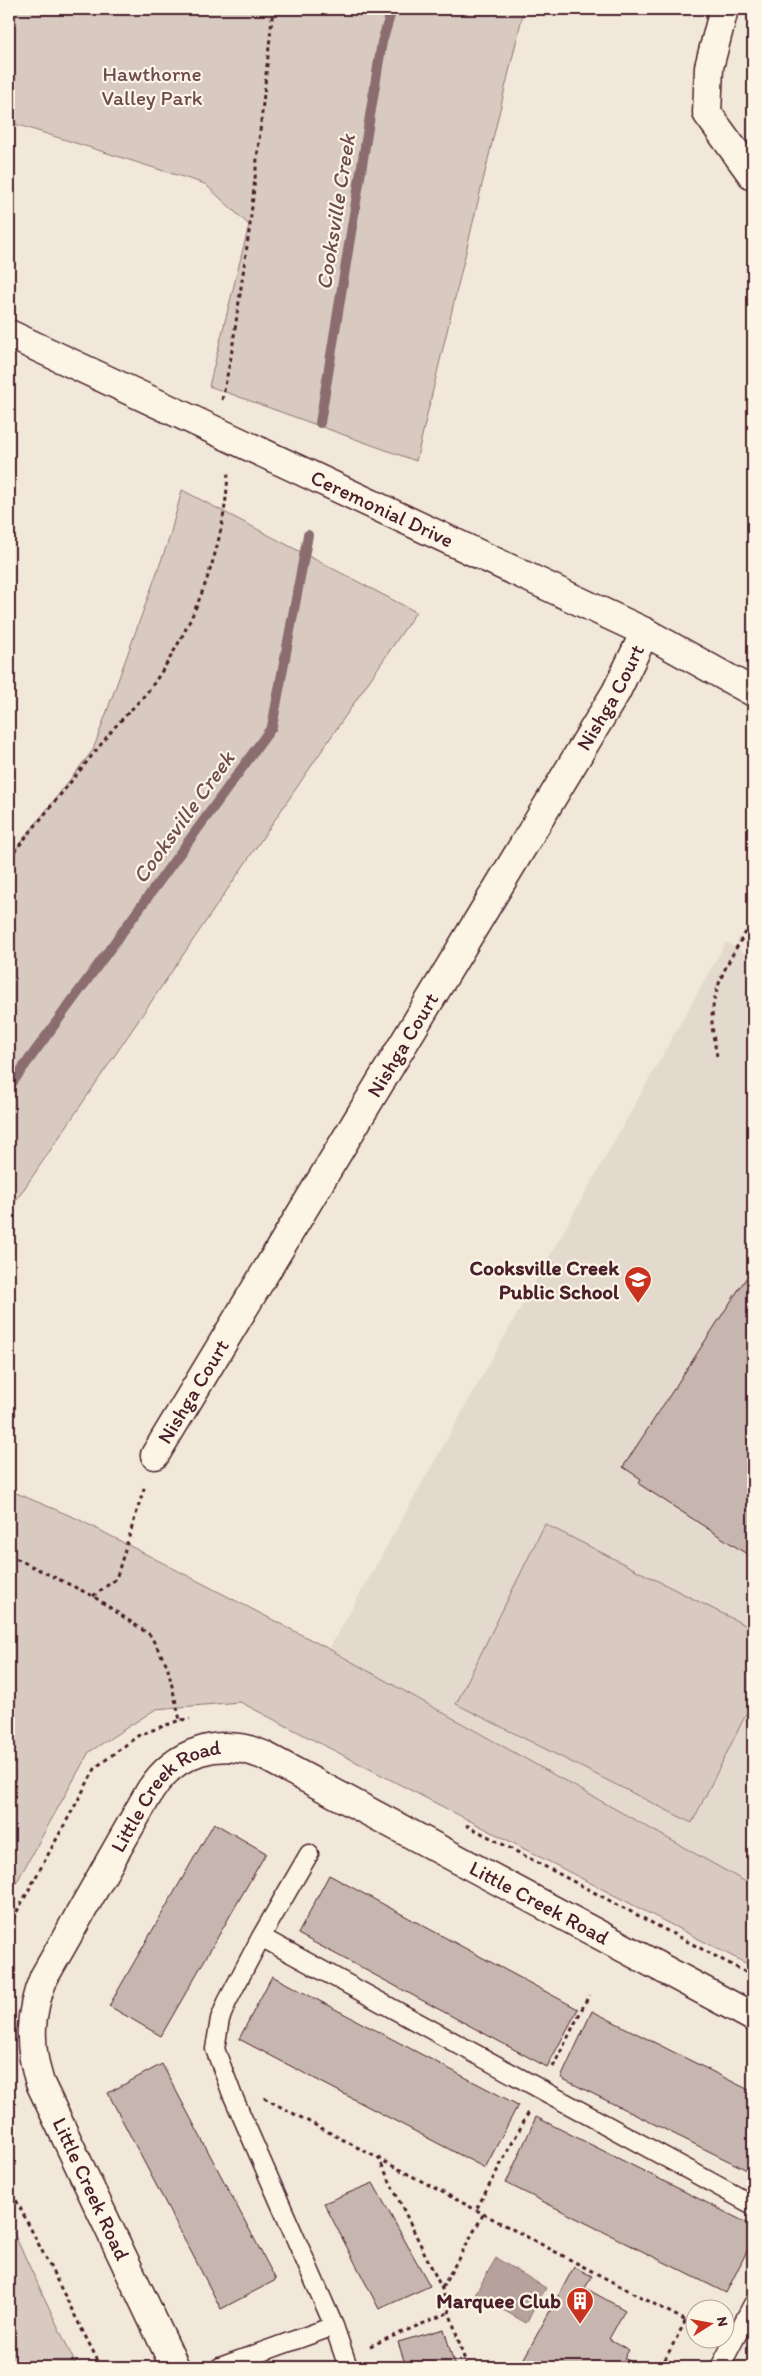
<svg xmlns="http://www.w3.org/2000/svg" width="762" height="2376" viewBox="0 0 762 2376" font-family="Itim,sans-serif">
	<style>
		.built { fill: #e4d9cd }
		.green { fill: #d8cac0; stroke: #917476 }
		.water { fill: #b6a19c; stroke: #8b6d6f }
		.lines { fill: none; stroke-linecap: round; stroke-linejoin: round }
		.stream { stroke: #8b6d6f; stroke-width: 10 }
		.building { fill: #c7b6af; stroke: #4a1f2b }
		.lane-casing { stroke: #4a1f2b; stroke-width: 21 }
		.street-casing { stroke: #4a1f2b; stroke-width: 31 }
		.secondary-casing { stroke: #4a1f2b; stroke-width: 31 }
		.path { stroke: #4a1f2b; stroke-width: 3; stroke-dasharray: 4 4; stroke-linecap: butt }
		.lane { stroke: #fcf5e5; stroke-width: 18 }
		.street { stroke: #fcf5e5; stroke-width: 28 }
		.secondary { stroke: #fcf5e5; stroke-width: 28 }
		.labels { text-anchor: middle; stroke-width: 4.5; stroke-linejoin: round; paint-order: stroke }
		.park-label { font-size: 21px; fill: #6e4a50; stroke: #fcf5e5 }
		.street-label { font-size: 21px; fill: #4a1f2b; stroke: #fcf5e5 }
		.poi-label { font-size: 21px; font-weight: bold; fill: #4a1f2b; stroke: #fcf5e5; text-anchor: end }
		.water-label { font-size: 22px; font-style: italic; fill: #704c53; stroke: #fcf5e5 }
	</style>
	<rect width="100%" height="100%" fill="#f1e8da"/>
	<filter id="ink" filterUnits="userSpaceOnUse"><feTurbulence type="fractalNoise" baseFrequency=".02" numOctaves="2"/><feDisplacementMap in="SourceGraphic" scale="10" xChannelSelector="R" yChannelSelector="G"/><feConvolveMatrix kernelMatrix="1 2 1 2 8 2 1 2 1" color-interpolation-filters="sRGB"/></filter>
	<g filter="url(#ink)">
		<path class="built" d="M726,942L753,958V1886L329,1649Z"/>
		<path class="green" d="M9,9H524L416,461L209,386L249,225L205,184L9,122Z
			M182,490L416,612L9,1211V858L93,750L169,539Z
			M9,1490L78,1519L329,1649L753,1886V1967L240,1702L156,1709L89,1752L9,1896Z
			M545,1524L753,1629V1700L692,1823L456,1704Z
			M9,2223L77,2367H9Z"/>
		<path class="water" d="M496,2258L546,2288L526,2323L475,2294Z"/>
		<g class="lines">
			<path class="stream" d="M320,423L382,42L392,9
				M9,1087L272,727L308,535"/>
		</g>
		<path class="building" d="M752,1269L753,1270V1558L639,1484L641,1479L623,1467Z
			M214,1823L266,1853L161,2036L109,2006Z
			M329,1875L578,2009L547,2067L298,1934Z
			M272,1976L518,2105L485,2168L239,2039Z
			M592,2011L753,2092V2173L561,2078Z
			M162,2064L276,2280L221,2309L108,2093Z
			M536,2117L753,2226V2239L726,2293L506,2183Z
			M373,2183L430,2286L379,2309L324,2203Z
			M574,2267L592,2276L585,2288L625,2310L609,2339L629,2350L624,2358L641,2367H560L549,2361L546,2367H532L522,2362Z
			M444,2329L455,2367H406L398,2342Z"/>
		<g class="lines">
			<defs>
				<path id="lane" d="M309,1854L261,1937L227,2002L220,2019L215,2049L232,2094L334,2326L348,2367
					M261,1937L753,2205
					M220,2367L334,2326
					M720,2367L753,2304"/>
				<g id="street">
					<path d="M724,9L709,67L707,113L753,176"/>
					<path id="s1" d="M155,1455L616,692L645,632"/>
					<path id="s2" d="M175,2367L40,2083C28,2046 29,2013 44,1977L150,1791C175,1751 220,1737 263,1755L753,2017"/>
				</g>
				<g id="secondary">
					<path id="s3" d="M9,334L645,632L753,692"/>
				</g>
			</defs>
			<use href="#lane" class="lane-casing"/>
			<use href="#street" class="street-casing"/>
			<use href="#secondary" class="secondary-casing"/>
			<path class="path" d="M222,400L231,357L250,225L273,9
				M9,858C44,815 79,772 114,728C127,713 143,699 154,683C196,622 226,545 228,470
				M717,1056C715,1045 712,1032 712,1021C712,984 734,951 753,921
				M9,1555L93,1596L150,1635L167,1665L180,1720
				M93,1596L116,1579L145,1485
				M466,1825L753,1976
				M9,1926L96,1767L139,1735L180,1720L190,1719
				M553,2067L589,1995
				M264,2098L694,2325
				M378,2157L442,2289L467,2367
				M9,2186L101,2367
				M477,2208L529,2112
				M442,2288L484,2213
				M370,2346L450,2312
				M661,2367L686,2320"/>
			<use href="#lane" class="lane"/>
			<use href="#street" class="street"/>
			<use href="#secondary" class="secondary"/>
		</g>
	</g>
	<defs>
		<symbol id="school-pin" viewBox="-11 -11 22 30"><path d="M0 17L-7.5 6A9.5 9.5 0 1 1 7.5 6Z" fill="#c8321e" stroke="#fcf5e5"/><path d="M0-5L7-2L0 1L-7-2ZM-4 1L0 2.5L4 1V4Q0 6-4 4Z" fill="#fff"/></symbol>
		<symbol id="building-pin" viewBox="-11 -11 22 30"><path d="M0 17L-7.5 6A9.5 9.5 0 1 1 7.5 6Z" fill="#c8321e" stroke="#fcf5e5"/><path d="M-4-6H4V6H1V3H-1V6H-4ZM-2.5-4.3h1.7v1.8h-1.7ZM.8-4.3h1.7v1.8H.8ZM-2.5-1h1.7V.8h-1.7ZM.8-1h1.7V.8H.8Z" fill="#fff"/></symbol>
	</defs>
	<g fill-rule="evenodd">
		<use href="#school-pin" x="622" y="1264" width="32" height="43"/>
		<use href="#building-pin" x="564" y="2285" width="32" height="43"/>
	</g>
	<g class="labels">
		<g class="park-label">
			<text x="152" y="81">Hawthorne<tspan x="152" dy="24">Valley Park</tspan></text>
		</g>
		<g class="street-label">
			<text dy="7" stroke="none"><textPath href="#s3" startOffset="412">Ceremonial Drive</textPath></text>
			<text dy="7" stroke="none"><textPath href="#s1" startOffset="884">Nishga Court</textPath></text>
			<text dy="7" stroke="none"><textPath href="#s1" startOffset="479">Nishga Court</textPath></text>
			<text dy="7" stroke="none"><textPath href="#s1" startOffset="74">Nishga Court</textPath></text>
			<text dy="7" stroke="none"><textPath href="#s2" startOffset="646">Little Creek Road</textPath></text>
			<text dy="7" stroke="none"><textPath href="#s2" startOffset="1080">Little Creek Road</textPath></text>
			<text transform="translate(91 2189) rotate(65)" y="7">Little Creek Road</text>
		</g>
		<g class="poi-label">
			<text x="619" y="1275">Cooksville Creek<tspan x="619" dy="24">Public School</tspan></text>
			<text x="561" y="2308">Marquee Club</text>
		</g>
		<g class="water-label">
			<text transform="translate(335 212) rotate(-81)" y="8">Cooksville Creek</text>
			<text transform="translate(183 817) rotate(-54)" y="8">Cooksville Creek</text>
		</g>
	</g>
	<rect width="762" height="2376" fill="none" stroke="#fcf5e5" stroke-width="30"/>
	<rect x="15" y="15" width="732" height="2346" fill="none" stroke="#4a1f2b" stroke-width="2" filter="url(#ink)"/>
	<g transform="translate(710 2324) rotate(79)"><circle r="24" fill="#fcf5e5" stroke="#b59f9b"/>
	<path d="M0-4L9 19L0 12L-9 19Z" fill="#c8321e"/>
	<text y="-8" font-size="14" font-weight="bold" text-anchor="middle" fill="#4a1f2b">N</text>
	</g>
</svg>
